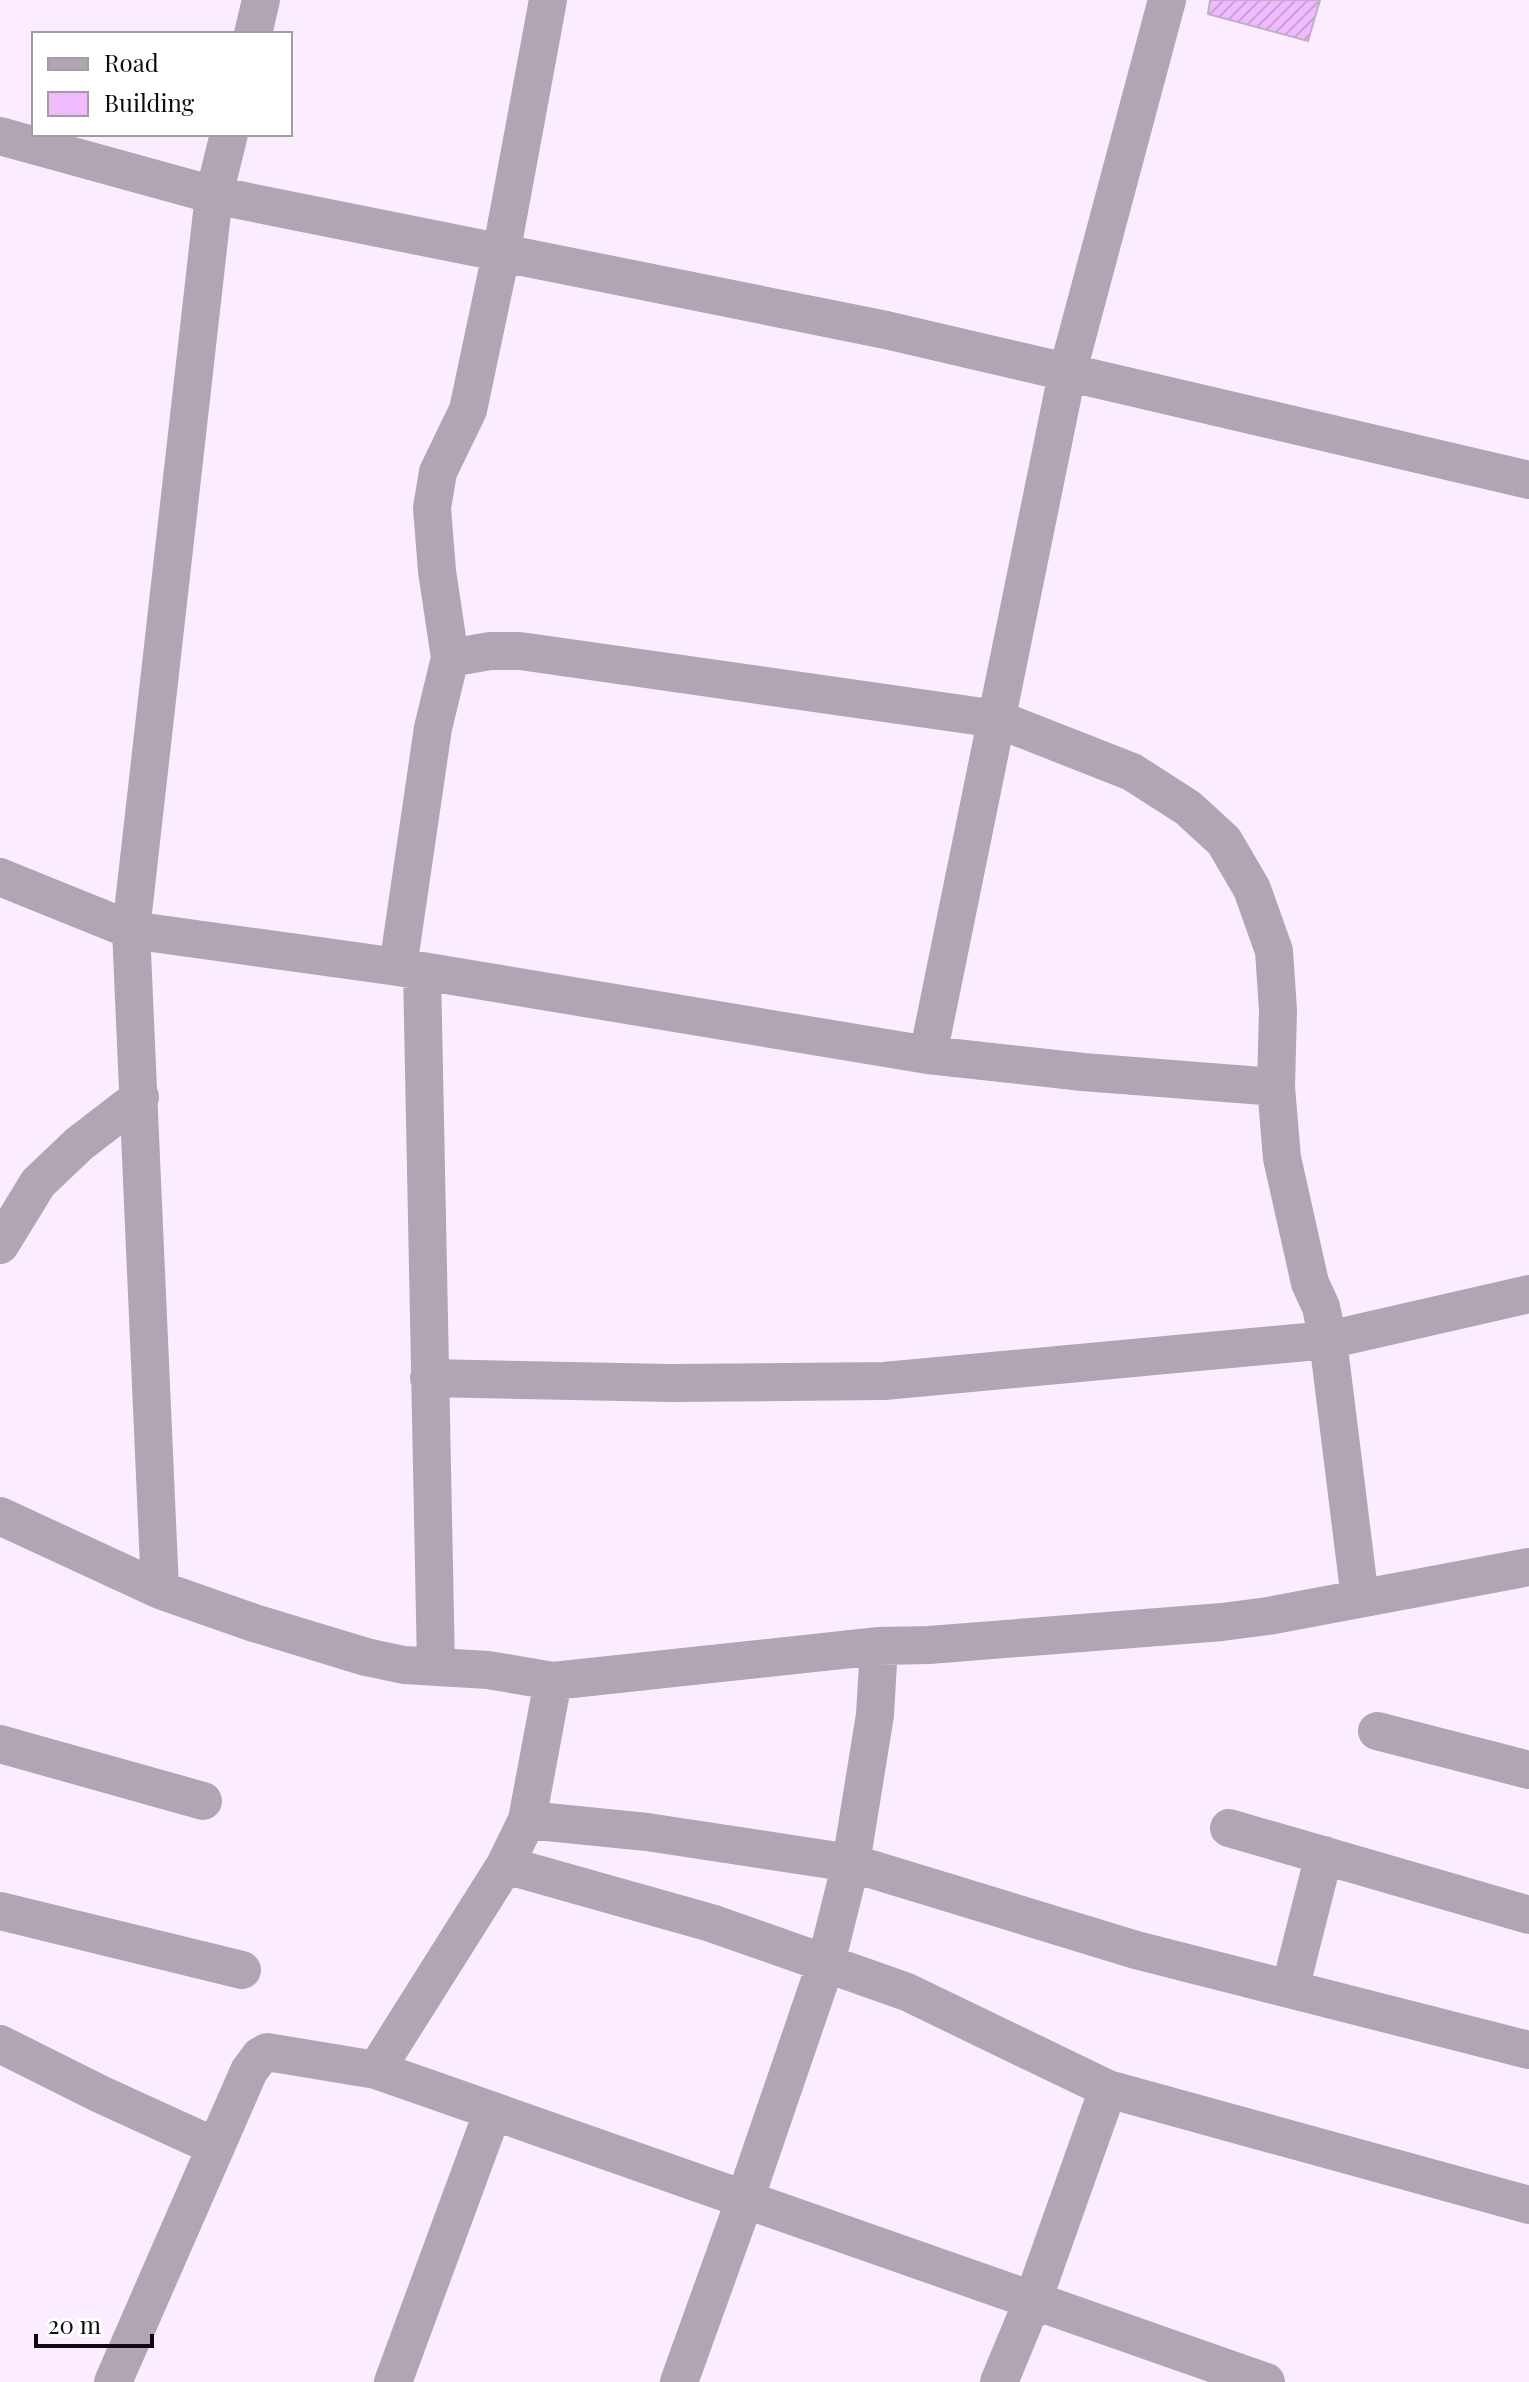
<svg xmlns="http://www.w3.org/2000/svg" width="1529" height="2382" viewBox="0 0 1529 2382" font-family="'Playfair Display',serif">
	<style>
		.building { fill: url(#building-hatch); stroke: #c3aec9; stroke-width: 2 }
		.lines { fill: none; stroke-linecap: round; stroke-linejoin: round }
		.minor { stroke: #b0a6b3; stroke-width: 38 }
	</style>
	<defs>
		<pattern id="building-hatch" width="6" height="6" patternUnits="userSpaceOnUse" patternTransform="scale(2)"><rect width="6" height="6" fill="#efbbfe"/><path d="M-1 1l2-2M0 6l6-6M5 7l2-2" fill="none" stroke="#cc9fd9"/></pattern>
	</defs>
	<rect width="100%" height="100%" fill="#fbedff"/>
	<path class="building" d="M1210,0H1320L1308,41L1208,14Z"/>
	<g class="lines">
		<path class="minor" d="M253,34L261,0
			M0,136L214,195L886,330L1529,480
			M450,658L437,571L432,508L438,472L468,410L501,254L548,0
			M0,877L131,930L398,967L928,1055L1083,1072L1276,1087L1282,1158L1310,1283L1321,1307L1328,1340L1529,1294
			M398,967L433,728L450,658L490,651H520L997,719L1132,772L1188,808L1224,841L1252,889L1274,951L1278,1010L1276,1087
			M422,971L436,1666
			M928,1055L1067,374L1167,0
			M0,1245L38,1183L79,1144L140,1097
			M429,1378L671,1383L884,1381L1328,1340L1360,1599
			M0,1516L160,1590L254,1623L366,1657L404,1665L488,1670L553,1681L527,1820L505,1865L376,2070
			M160,1590L131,930L214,195L229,134
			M553,1681L879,1646
			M1377,1731L1529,1770
			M0,1744L203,1801
			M527,1820L647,1832L851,1863L875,1715L879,1646L929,1645L1222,1622L1268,1616L1529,1567
			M1229,1828L1529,1915
			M505,1865L711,1923L907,1992L1108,2089L1529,2205
			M0,1911L242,1970
			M1290,1989L1324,1855
			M0,2044L100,2094L216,2147
			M113,2382L249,2071L260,2056L267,2052L376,2070L1266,2382
			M393,2382L493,2111
			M679,2382L745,2199L826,1963L851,1863L1136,1950L1529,2050
			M999,2382L1033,2300L1108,2089"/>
	</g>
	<rect x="32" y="32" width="260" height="104" fill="#ffffff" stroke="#9f9da0" stroke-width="2"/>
	<rect x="48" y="58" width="40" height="12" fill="#b0a6b3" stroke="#9f9da0" stroke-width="2"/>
	<text x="104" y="72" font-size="24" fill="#100912">Road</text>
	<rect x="48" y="92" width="40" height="24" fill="#efbbfe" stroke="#9f9da0" stroke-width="2"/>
	<text x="104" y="112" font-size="24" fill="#100912">Building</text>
	<path d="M36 2334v12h116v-12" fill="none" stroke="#100912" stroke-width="4"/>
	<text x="48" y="2334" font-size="24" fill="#100912" stroke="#ffffff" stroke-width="6" paint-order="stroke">20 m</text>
</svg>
